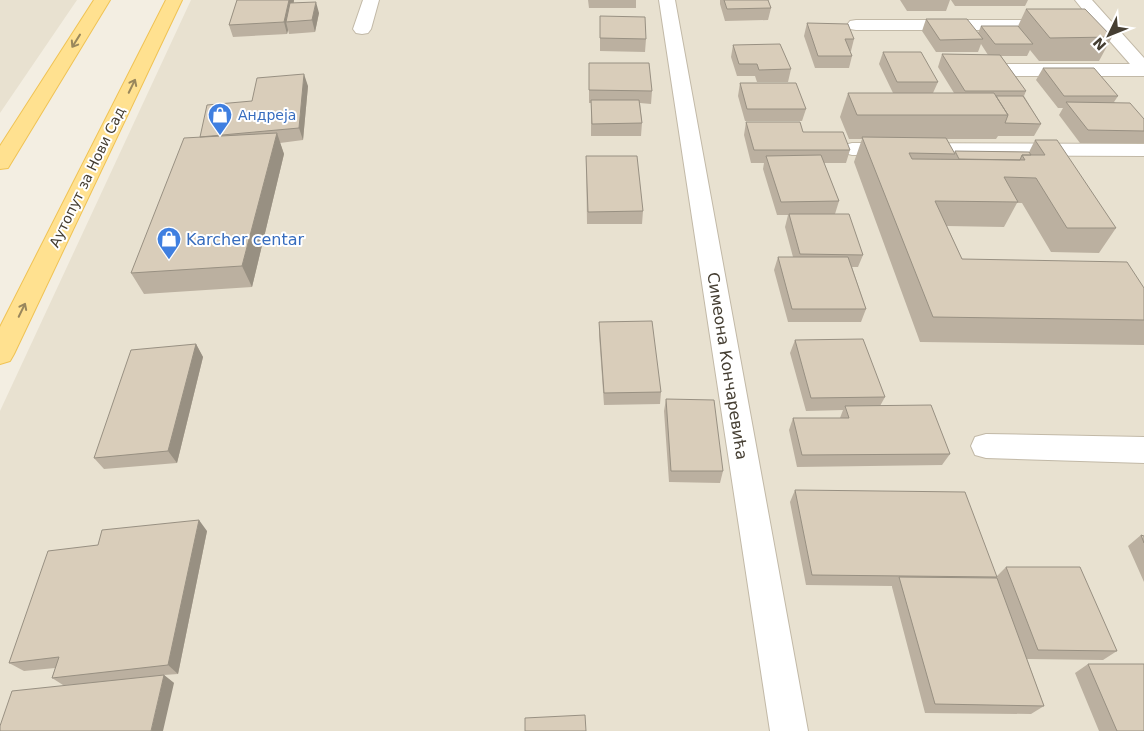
<svg xmlns="http://www.w3.org/2000/svg" width="1144" height="731" viewBox="0 0 1144 731" font-family="'DejaVu Sans',sans-serif">
	<style>
		.residential { fill: #e8e1d0 }
		.lines { fill: none; stroke-linecap: round; stroke-linejoin: round }
		.minor-casing { stroke: #c2b9a7; stroke-width: 2 }
		.major-casing { stroke: #f0c354; stroke-width: 2 }
		.minor { fill: #fff; fill-rule: evenodd }
		.major { fill: #ffe190; fill-rule: evenodd }
		.wall { fill: #bbb0a0 }
		.shaded-wall { fill: #989082 }
		.building { fill: #d9cdba; stroke: #989082 }
		.oneway { stroke: #99875c }
		.labels { text-anchor: middle; stroke-width: 4; stroke-linejoin: round; paint-order: stroke }
		.far-shop-label { font-size: 14px; fill: #366cbe; stroke: #fff; text-anchor: start }
		.far-street-label { font-size: 14px; fill: #453e32; stroke: #fff }
		.shop-label { font-size: 16px; fill: #366cbe; stroke: #fff; text-anchor: start }
		.street-label { font-size: 16px; fill: #453e32; stroke: #fff }
	</style>
	<rect width="100%" height="100%" fill="#f3eee2"/>
	<path class="residential" d="M0,0H77L0,113Z
		M191,0H1144V731H0V411Z"/>
	<g class="lines">
		<defs>
			<path id="minor" d="M363,0H379L371,29L368,33L362,34L356,33L353,29Z
				M659,0H675L808,731H770Z
				M1075,0H1092L1144,58V76H1006L999,74L997,70L999,66L1006,64H1130L1100,30H856L850,29L847,25L850,21L856,20H1091Z
				M852,143L1144,144V156L852,155L845,153L841,149L845,145Z
				M986,434L1144,437V463L986,458L975,455L971,446L975,437Z"/>
			<path id="major" d="M94,0H110L11,163L8,168L0,169V146Z
				M166,0H182L14,354L10,361L0,364V327Z"/>
		</defs>
		<use href="#minor" class="minor-casing"/>
		<use href="#major" class="major-casing"/>
		<use href="#minor" class="minor"/>
		<use href="#major" class="major"/>
	</g>
	<path class="wall" d="M237,0H294V3L319,13L315,32L289,34L288,30L287,34L233,37L229,25Z
		M588,0H636V8H589Z
		M720,0H768L771,8L768,20L725,21L720,4Z
		M900,0H950L946,11H907Z
		M951,0H1028L1025,6H955Z
		M1026,9L1112,37L1099,61H1039L1030,50L1027,56H1001L1026,91L1024,96L1041,124L1034,136H998L996,139H947L954,153L955,151L1029,152L1035,140L1116,228L1099,253L1051,252L1022,203H1017L1004,227L947,226L962,259L1144,288V345L920,342L854,162L862,139H849L840,117L848,93H893L879,64L883,52L938,82L933,93H954L938,67L942,54L988,55L981,44L978,52H936L922,31L926,19L978,33L981,26H1018Z
		M600,16L646,39L645,52L600,51Z
		M807,23L854,39L851,51H850L852,56L849,68H815L804,36Z
		M733,45L791,69L788,82H757L755,76H737L731,57Z
		M589,63L652,91L651,104L640,103L642,123L641,136H591V103H589Z
		M1043,68L1118,96L1114,102L1144,119V143H1080L1059,115L1063,108H1058L1036,80Z
		M740,83L806,109L802,121H745L738,96Z
		M308,86L303,140L280,143L284,154L252,287L144,294L131,273L200,137L252,101Z
		M746,122L803,132L850,150L846,163H824L839,201L835,214L863,255L858,267H852L866,309L861,322H788L774,270L778,257H793L785,227L788,215H777L763,169L764,163H751L744,135Z
		M586,156L643,211L642,224H587Z
		M599,322L661,392L660,404L604,405L599,335Z
		M795,340L885,397L880,406L950,454L942,465L797,467L789,430L793,418H840L843,410L806,411L790,353Z
		M196,344L203,357L177,463L104,469L94,458Z
		M666,399L723,471L720,483L669,482L664,411Z
		M795,490L996,577L1006,567L1117,651L1103,660L1027,659L1044,706L1031,714L925,713L892,587V586L806,585L790,502Z
		M207,531L178,674L164,675L174,683L63,685L52,678L55,668L24,671L9,663L98,545Z
		M1141,535L1144,536V582L1128,546Z
		M1088,664L1144,731H1099L1075,673Z"/>
	<path class="shaded-wall" d="M289,0H294L290,22H286L288,30L287,34L284,22Z
		M316,2L319,13L315,32L312,20Z
		M304,74L308,86L303,140L299,128Z
		M277,133L284,154L252,287L242,266Z
		M196,344L203,357L177,463L168,451Z
		M199,520L207,531L178,674L168,665Z
		M164,675L174,683L163,731H151Z"/>
	<path class="building" d="M237,0H289L284,22L229,25Z
		M724,0H768L771,8L727,9Z
		M316,2L312,20L286,22L290,3Z
		M1026,9H1085L1112,37L1050,38Z
		M600,16L645,17L646,39L600,38Z
		M926,19H967L983,39L940,40Z
		M807,23L848,24L854,39H845L852,56H818Z
		M981,26H1018L1033,44H995Z
		M780,44L791,69L759,70L757,64H739L733,45Z
		M883,52H921L938,82H897Z
		M942,54L1000,55L1026,91H965Z
		M589,63H649L652,91L589,90Z
		M1043,68H1094L1118,96H1064Z
		M304,74L299,128L200,137L207,105L252,101L257,78Z
		M740,83H796L806,109H747Z
		M848,93H994L1008,115H857Z
		M996,96H1023L1041,124L1005,123L1008,115Z
		M591,100H639L642,123L592,124Z
		M1066,102L1130,103L1144,119V131L1088,130Z
		M746,122H800L803,132H843L850,150H754Z
		M277,133L242,266L131,273L184,138Z
		M862,137L946,138L955,154L909,153L912,159L1025,160L1022,155H1045L1035,140H1057L1116,228H1067L1036,178L1004,177L1018,202L935,201L962,259L1127,262L1144,288V320L933,317Z
		M955,151L1029,152L1031,155H1022L1020,160L959,159Z
		M821,155L839,201L781,202L766,156Z
		M586,156H637L643,211L588,212Z
		M789,214H849L863,255L800,254Z
		M778,257H848L866,309H792Z
		M652,321L661,392L604,393L599,322Z
		M863,339L885,397L811,398L795,340Z
		M196,344L168,451L94,458L131,350Z
		M666,399L714,400L723,471H671Z
		M931,405L950,454L802,455L793,418H849L845,406Z
		M795,490L965,492L997,577L812,575Z
		M199,520L168,665L52,678L59,657L9,663L48,551L98,545L102,530Z
		M1141,535L1144,536V543Z
		M1006,567H1080L1117,651L1038,650Z
		M899,577L997,578L1044,706L935,704Z
		M1088,664H1144V731H1117Z
		M164,675L151,731H0V726L12,691Z
		M585,715L586,731H525V718Z"/>
	<defs><path id="oneway-shaft" d="M-6 0H5M1.5-3L5.5 0L1.5 3" fill="none" stroke-width="1.6" stroke-linecap="round" stroke-linejoin="round" transform="scale(1.25)"/></defs>
	<g class="oneway">
		<use href="#oneway-shaft" transform="translate(76 41) rotate(122)"/>
		<use href="#oneway-shaft" transform="translate(132 86) rotate(-64)"/>
		<use href="#oneway-shaft" transform="translate(22 310) rotate(-64)"/>
	</g>
	<defs>
		<symbol id="shop-pin" viewBox="-11 -11 22 30"><path d="M0 17L-7.5 6A9.5 9.5 0 1 1 7.5 6Z" fill="#3f7fe0" stroke="#fff"/><path d="M-5-2.5h2.3a2.7 3.5 0 0 1 5.4 0H5L5.5 6h-11ZM-1.5-2.5h3a1.5 2.3 0 0 0-3 0Z" fill="#fff"/></symbol>
	</defs>
	<g fill-rule="evenodd">
		<use href="#shop-pin" x="206" y="101" width="28" height="38"/>
		<use href="#shop-pin" x="155" y="225" width="28" height="38"/>
	</g>
	<g class="labels">
		<g class="far-shop-label">
			<text x="238" y="120">Андреја</text>
		</g>
		<g class="far-street-label">
			<text transform="translate(87 177) rotate(-64)" y="5">Аутопут за Нови Сад</text>
		</g>
		<g class="shop-label">
			<text x="186" y="245">Karcher centar</text>
		</g>
		<g class="street-label">
			<text transform="translate(728 366) rotate(81)" y="6">Симеона Кончаревића</text>
		</g>
	</g>
	<g transform="translate(1109 35) rotate(227)" stroke="#ffffff" stroke-width="4" paint-order="stroke">
	<path d="M0-4L9 19L0 12L-9 19Z" fill="#453e32"/>
	<text y="-8" font-size="14" font-weight="bold" text-anchor="middle" fill="#453e32">N</text>
	</g>
</svg>
